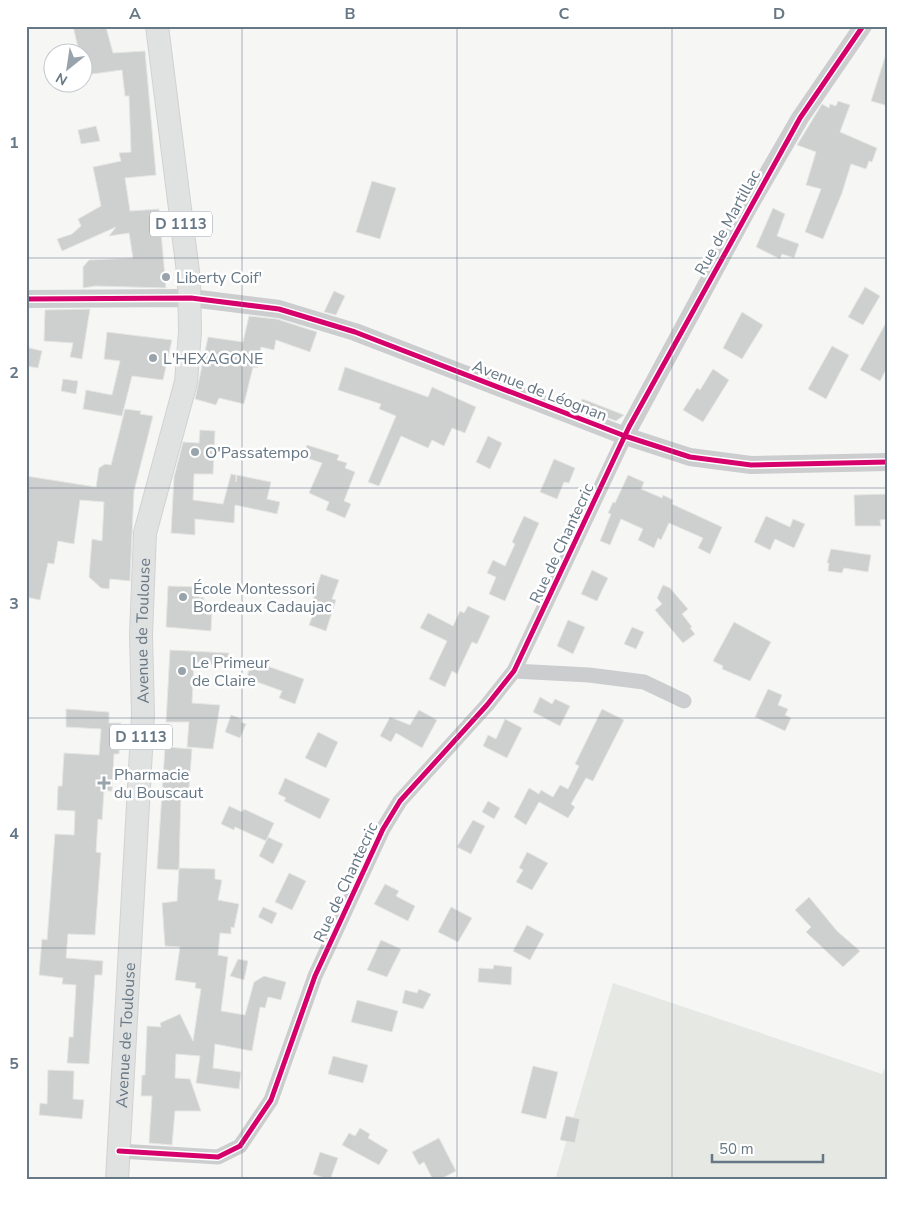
<svg xmlns="http://www.w3.org/2000/svg" width="914" height="1206" viewBox="0 0 914 1206" font-family="'Nunito Sans',sans-serif">
	<style>
		.green { fill: #e6e9e3 }
		.building { fill: #ced0d0; stroke: #e6e6e4 }
		.lines { fill: none; stroke-linecap: round; stroke-linejoin: round }
		.primary-casing { stroke: #d2d2d3; stroke-width: 24 }
		.minor { stroke: #cccdce; stroke-width: 15 }
		.tertiary { stroke: #cccdce; stroke-width: 18 }
		.primary { stroke: #e0e1e1; stroke-width: 22 }
		.cycleway-casing { stroke: #fff; stroke-width: 8 }
		.cycleway { stroke: #d6006c; stroke-width: 5 }
		.grid { fill: none; stroke: #667785; stroke-width: 1; stroke-opacity: 0.55 }
		.poi-dot { fill: #98a3ac; stroke: #fff; stroke-width: 2 }
		.labels { text-anchor: middle; stroke-width: 5; stroke-linejoin: round; paint-order: stroke }
		.shield { fill: #fff; stroke: #94a0aa; stroke-width: 1 }
		.shield-label { font-size: 15px; font-weight: bold; fill: #667785 }
		.street-label { font-size: 16px; fill: #667785; stroke: #fff }
		.poi-label { font-size: 16px; fill: #667785; stroke: #fff; text-anchor: start }
		.neatline { fill: none; stroke: #667785; stroke-width: 2 }
		.grid-label { font-size: 16px; text-anchor: middle; font-weight: bold; fill: #667785 }
	</style>
	<rect width="100%" height="100%" fill="#f6f6f5"/>
	<path class="green" d="M613,983L882,1074L888,1062V1180H555Z"/>
	<path class="building" d="M73,26H95L96,29L106,27L113,53L145,51L156,175L125,178L130,211L159,209L166,288L95,286L83,288V267L89,260L133,258L129,233L109,236L116,227L62,251L57,239L72,234L81,226L78,219L101,206L93,167L121,161L119,153L131,152L129,96H125L122,70L85,75L82,52H79Z
		M885,57H888V106L871,101Z
		M838,101L850,105L840,132L877,148L872,162L869,161L866,169L851,164L842,193L823,239L805,232L821,189L806,185L816,152L797,145L822,104L829,108L830,104L836,106Z
		M96,126L100,141L81,144L78,130Z
		M372,181L396,188L380,239L356,232Z
		M773,208L785,214L777,236L799,244L794,258L782,254L780,259L756,247Z
		M865,287L880,296L863,325L848,317Z
		M334,291L345,296L336,315L324,312Z
		M90,309L82,359L70,357L73,343L44,341L45,310Z
		M742,312L763,325L742,359L723,348Z
		M249,316L277,319L317,332L310,352L276,340L274,350L261,347L257,368L253,367L244,404L219,398L216,405L195,399L208,337L243,342Z
		M888,319V366L880,381L860,370Z
		M107,332L172,340L163,380L132,376L122,416L83,409L86,390L112,395L120,361L104,359Z
		M832,346L849,355L826,399L808,389Z
		M26,347L42,351L38,368L26,366Z
		M345,367L428,397L432,387L476,407L465,433L452,428L444,446L432,440L428,448L401,436L379,486L368,482L396,416L379,409L381,404L338,390Z
		M713,369L729,380L703,422L683,410L697,388L700,390Z
		M63,379L78,381L76,394L61,391Z
		M582,399L588,401L624,415L616,421L579,407Z
		M125,409L141,411L140,414L153,416L134,491L130,581L110,579L109,589L101,588L89,577L92,539L102,541L104,502L80,500L74,544L58,541L54,564L48,563L40,600L26,597V476L96,487L99,468L105,464L111,465Z
		M200,430L215,431L213,474H194L193,500L223,504L231,474L236,475V482L237,475L271,482L267,499L280,502L277,514L235,505L234,523L195,519V535L171,533L174,477L183,442L199,443Z
		M488,436L502,443L490,469L476,462Z
		M307,445L339,455L337,460L347,463L345,468L355,472L344,501L351,504L345,518L326,510L329,502L309,493L322,463L304,457Z
		M554,459L575,468L569,483L564,482L557,499L540,492Z
		M628,475L644,482L641,489L662,498L663,495L673,500L672,504L722,527L710,554L698,548L703,538L669,523L661,540L658,538L654,548L638,540L643,529L621,519L610,545L600,541L611,514L608,513L613,502L615,503Z
		M888,494V519L880,520L881,526H855L854,495Z
		M524,516L539,523L505,601L489,594L496,577L487,573L493,560L505,566L515,544L512,542Z
		M766,516L790,527L793,519L805,524L794,548L775,539L770,550L754,542Z
		M831,549L871,555L868,572L844,568L842,573L828,571L829,563H827Z
		M592,570L608,578L597,601L581,594Z
		M321,574L339,580L332,599L336,600L326,631L309,625L318,601L313,599Z
		M663,585L670,588L688,609L682,614L692,627L690,628L695,634L683,643L655,610L662,604L657,598Z
		M168,586L199,587V597L204,598L203,609H212L211,631L166,627Z
		M468,606L490,616L477,644L472,642L457,674L452,671L445,687L429,679L447,641L420,628L428,613L453,626L460,611L464,613Z
		M568,620L585,627L573,654L557,646Z
		M734,622L771,642L750,681L722,669L723,666L713,661Z
		M632,627L644,632L636,649L624,644Z
		M170,650L229,653L226,666L194,662L192,703L220,705L213,749L187,747L189,722H166Z
		M253,661L304,679L295,704L279,698L282,691L246,678Z
		M768,689L782,695L778,705L788,709L785,715L791,718L785,731L755,717Z
		M540,697L552,704L555,699L570,706L560,726L533,712Z
		M66,709L109,712V723H121L119,754H114L112,791H104L102,820L98,819L96,852L101,853L95,935L68,934L66,958L103,961L102,975H95L89,1064L67,1063L69,1037H73L76,985L62,984L63,978L39,975L42,939L47,940L55,834L74,835L75,811L57,810L58,786H62L64,753L99,755L101,729L66,727Z
		M602,709L624,720L593,781L586,778L571,804L575,807L568,818L539,802L526,825L514,817L529,788L539,794L541,790L553,797L560,785L568,789L579,766L575,764Z
		M419,710L437,720L422,748L396,733L391,742L380,736L390,717L410,725Z
		M231,715L242,719L241,722L246,724L240,738L225,732Z
		M505,719L522,728L507,758L483,746L488,735L496,739Z
		M318,732L338,742L326,768L305,758Z
		M165,747L192,749L189,788H181L179,870L157,869Z
		M285,778L330,799L320,819L284,801L286,798L278,794Z
		M488,801L500,808L494,819L482,812Z
		M229,806L242,812L244,809L274,823L266,841L235,827L234,830L221,824Z
		M473,820L485,826L471,854L457,847Z
		M268,837L283,844L273,864L259,856Z
		M527,852L548,863L532,890L516,882L523,870L519,868Z
		M179,868L215,869V879L222,880L218,900L239,904L234,928L231,927V934L220,933L218,955L228,957L221,1011L245,1015L254,982L264,976L286,982L281,1000L268,997L265,1008L260,1007L252,1051L215,1044L213,1068L241,1072L239,1089L196,1083L200,1056L176,1054L175,1078L190,1079L201,1111H175L172,1145L149,1143L152,1096H141L142,1075H145L147,1026L161,1027L160,1023L180,1014L193,1041L201,989L195,988L196,983L175,980L180,947L165,946L162,903L177,901Z
		M289,873L306,881L292,910L275,902Z
		M385,884L399,891L396,896L415,906L408,921L374,904Z
		M809,897L837,931L860,951L843,967L806,932L811,927L795,910Z
		M263,907L277,913L272,924L258,917Z
		M451,907L472,918L458,942L438,932Z
		M527,925L544,934L530,960L513,951Z
		M381,940L401,949L387,977L367,970Z
		M238,959L248,961L244,980L230,976Z
		M494,965L512,967L511,985L478,982L479,968L493,969Z
		M419,989L431,994L423,1009L402,1003L405,990L417,993Z
		M357,1000L398,1011L392,1032L351,1022Z
		M333,1056L368,1065L363,1083L328,1074Z
		M533,1066L558,1072L546,1119L521,1113Z
		M48,1070L74,1071L73,1099L84,1100L82,1119L39,1115L40,1103L47,1104Z
		M566,1116L580,1119L575,1143L560,1140Z
		M360,1128L370,1134L368,1138L388,1150L379,1165L342,1145L349,1133L355,1136Z
		M439,1138L456,1171L439,1180H433L424,1162L419,1165L412,1152Z
		M320,1152L338,1158L330,1180L313,1174Z"/>
	<g class="lines">
		<defs>
			<g id="primary">
				<path id="s1" d="M117,1180L143,715L141,635L145,533L186,382L190,332L189,280L157,26"/>
			</g>
		</defs>
		<use href="#primary" class="primary-casing"/>
		<path class="minor" d="M514,671L589,675L644,682L684,701
			M119,1151L218,1157L240,1146L271,1100L315,976L383,829L400,801L487,705L514,671L625,436"/>
		<path class="tertiary" d="M26,299L191,298L279,309L355,332L625,436L690,457L751,465L888,462
			M625,436L748,208L800,118L863,26"/>
		<use href="#primary" class="primary"/>
		<defs>
			<path id="cycleway" d="M26,299L191,298L279,309L355,332L625,436L690,457L751,465L888,462
				M119,1151L218,1157L240,1146L271,1100L315,976L383,829L400,801L487,705L514,671L629,427L800,118L863,26"/>
		</defs>
		<use href="#cycleway" class="cycleway-casing"/>
		<use href="#cycleway" class="cycleway"/>
	</g>
	<path class="grid" d="M242,26V1180M457,26V1180M672,26V1180M26,258H888M26,488H888M26,718H888M26,948H888"/>
	<g class="poi-dot">
		<circle cx="166" cy="277" r="5"/>
		<circle cx="153" cy="358" r="5"/>
		<circle cx="195" cy="452" r="5"/>
		<circle cx="183" cy="597" r="5"/>
		<circle cx="182" cy="671" r="5"/>
		<path d="M101.5 775.5h5v5h5v5h-5v5h-5v-5h-5v-5h5z"/>
	</g>
	<g class="labels">
		<g class="shield">
			<rect x="150" y="211.5" width="62" height="25" rx="4"/>
			<rect x="110" y="724.5" width="62" height="25" rx="4"/>
		</g>
		<g class="shield-label">
			<text x="181" y="229">D 1113</text>
			<text x="141" y="742">D 1113</text>
		</g>
		<g class="street-label">
			<text transform="translate(727 222) rotate(-61)" y="6">Rue de Martillac</text>
			<text transform="translate(540 390) rotate(21)" y="6">Avenue de Léognan</text>
			<text transform="translate(561 543) rotate(-65)" y="6">Rue de Chantecric</text>
			<text dy="6" stroke="none"><textPath href="#s1" startOffset="550">Avenue de Toulouse</textPath></text>
			<text transform="translate(345 882) rotate(-65)" y="6">Rue de Chantecric</text>
			<text dy="6" stroke="none"><textPath href="#s1" startOffset="145">Avenue de Toulouse</textPath></text>
		</g>
		<g class="poi-label">
			<text x="176" y="283">Liberty Coif'</text>
			<text x="163" y="364">L'HEXAGONE</text>
			<text x="205" y="458">O'Passatempo</text>
			<text x="193" y="594">École Montessori<tspan x="193" dy="18">Bordeaux Cadaujac</tspan></text>
			<text x="192" y="668">Le Primeur<tspan x="192" dy="18">de Claire</tspan></text>
			<text x="114" y="780">Pharmacie<tspan x="114" dy="18">du Bouscaut</tspan></text>
		</g>
	</g>
	<rect width="914" height="1206" fill="none" stroke="#ffffff" stroke-width="55"/>
	<g transform="translate(68 68) rotate(210)"><circle r="24" fill="#ffffff" stroke="#c2c9ce"/>
	<path d="M0-4L9 19L0 12L-9 19Z" fill="#98a3ac"/>
	<text y="-8" font-size="14" font-weight="bold" text-anchor="middle" fill="#667785">N</text>
	</g>
	<path d="M712 1154v8h111v-8" fill="none" stroke="#667785" stroke-width="2.5"/>
	<text x="719" y="1154" font-size="15" fill="#667785" stroke="#ffffff" stroke-width="4" paint-order="stroke">50 m</text>
	<rect x="28" y="28" width="858" height="1150" class="neatline"/>
	<g class="grid-label">
		<text x="135" y="19">A</text>
		<text x="350" y="19">B</text>
		<text x="564" y="19">C</text>
		<text x="779" y="19">D</text>
		<text x="14" y="148">1</text>
		<text x="14" y="378">2</text>
		<text x="14" y="609">3</text>
		<text x="14" y="839">4</text>
		<text x="14" y="1069">5</text>
	</g>
</svg>
